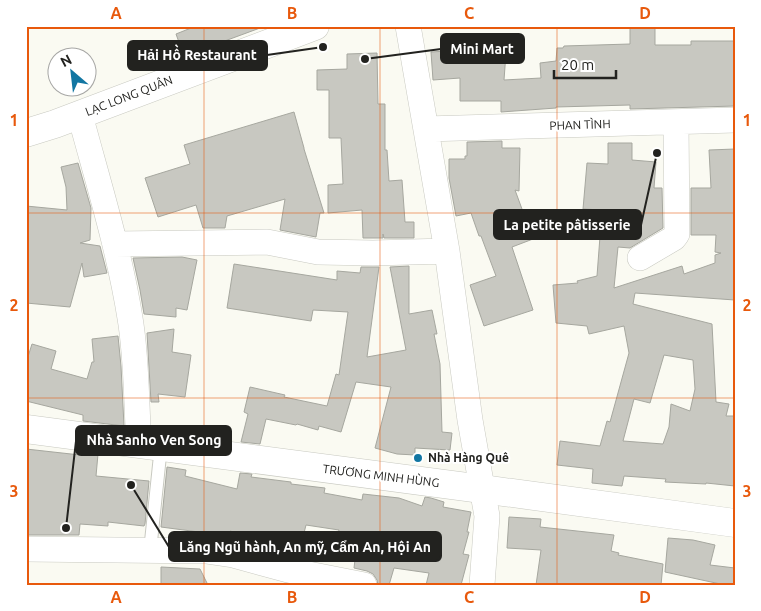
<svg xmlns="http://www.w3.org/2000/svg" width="761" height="611" viewBox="0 0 761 611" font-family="Ubuntu,sans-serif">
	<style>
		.building { fill: #c8c8c1; stroke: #a6a79f; fill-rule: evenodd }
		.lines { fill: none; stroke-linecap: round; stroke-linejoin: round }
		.service-casing { stroke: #c8c9c1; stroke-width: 14 }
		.minor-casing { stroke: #c8c9c1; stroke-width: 26 }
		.tertiary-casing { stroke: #c8c9c1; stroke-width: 29 }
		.secondary-casing { stroke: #c8c9c1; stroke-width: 29 }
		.service { stroke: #fff; stroke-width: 12 }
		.minor { stroke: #fff; stroke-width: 25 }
		.tertiary { stroke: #fff; stroke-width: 28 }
		.secondary { stroke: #fff; stroke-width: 28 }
		.grid { fill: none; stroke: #e8590c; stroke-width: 1; stroke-opacity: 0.55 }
		.poi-dot { fill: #1276a2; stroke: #fff; stroke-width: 2 }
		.labels { text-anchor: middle; stroke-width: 4; stroke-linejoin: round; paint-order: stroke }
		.street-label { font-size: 12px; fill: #22221f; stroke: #fff }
		.poi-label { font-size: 12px; font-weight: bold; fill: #22221f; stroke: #fff; text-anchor: start }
		.leader { fill: none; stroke: #22221f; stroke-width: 2 }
		.callout-dot { fill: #22221f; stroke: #fff; stroke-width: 2 }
		.callout { fill: #22221f; stroke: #22221f; stroke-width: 2 }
		.callout-label { font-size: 14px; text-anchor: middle; font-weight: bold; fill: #fff }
		.neatline { fill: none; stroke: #e8590c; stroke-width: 2 }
		.grid-label { font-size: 16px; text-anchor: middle; font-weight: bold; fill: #e8590c }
	</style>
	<rect width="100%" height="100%" fill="#fafaf2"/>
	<path class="building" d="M196,26H259L260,28L184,56L176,34Z
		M630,26H655V45H691V41H735V106L630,109V105L556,107V108L501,112V101H460V78L433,80L431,52L463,50L494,49V52L506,53L504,80L541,78L540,63L556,61L557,48H563L564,46L630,44Z
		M377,53L378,104H385V150H387L389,181L402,180L405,222H414V238H384L383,234V238H363L362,210L328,213V185L343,184L341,138H329V90H317V70L347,69V54Z
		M294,112L304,148V149L324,213H320L316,237L280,230L285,199L227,216L225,228H203L196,205L158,217L145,178L190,164L184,145Z
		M502,141V148H520L519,191L515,190L533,239L512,247L533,310L484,326L470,285L496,276L481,236H479L471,213L456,216L449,178V159H465V156H467V142Z
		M608,143H632V160L656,162L654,188H662L663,228L630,248L618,247L614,288L682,266L684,274L715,263V255L721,253L715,252L716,235H691V188H711L709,150L735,149V300L635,293L633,304L712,324L716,402L729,404L726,416H735V486L706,483V484L665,482L666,479L624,476L622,486L592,483L593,469L557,465L560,441L600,446L607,421L610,422L629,353L624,326L589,334L587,326L556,323L553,285L578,283L577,281L597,276L602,210L583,209L587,163L608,164ZM664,355L693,360L695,389L690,411L671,404L669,427L663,444L623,441L634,399L650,403Z
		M78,163L91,208L90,240L80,243L100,246L107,273L84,277L82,263L70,307L26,303V206L67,210L66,187L61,167Z
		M182,257L197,260L187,310L176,308V317L144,314L140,290L133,258Z
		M234,264L337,280V271L360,273L361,267H379L367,357L406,350L390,267L409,266V314L432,310L437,334H434L440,364L442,432L452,433L450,450L415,448V455L397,454L375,448L391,387L356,382L341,432L319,426L318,430L297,424L296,425L266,419L260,444L241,442L248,414L244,412L250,387L285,395L284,397L327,406L336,374L339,375L348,312L313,310L311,321L227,308Z
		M174,329L172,352L191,355L185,397L158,394L159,402H151L147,333Z
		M118,336L121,366L124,426L83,421V415L26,401V363L32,344L56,351L51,369L87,379L92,362H94L92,339Z
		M26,449L80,455V452L98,454L96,476L149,481L145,524L144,526L108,522V526L80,524L79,535H26Z
		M167,467L186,470L185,476L237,489L240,473L252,474L251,477L291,482V484L325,488L324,493L362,500L363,494L399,498L422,506L425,497L431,498L444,502L443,507L471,512L467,532H469L463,554L469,555L461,585H426L429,573L394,568L389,585H378L377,580L373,574L367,571L354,568L357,543L337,539L339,530L306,525L303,537L300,536L297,544L246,533L245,535L230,531L229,536L161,527Z
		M509,517L541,519L540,527L614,535L611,551L619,553L618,555L663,564L661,585H536L541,550L507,548Z
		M668,538L693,540L715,545L710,565L735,568V585H725L665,572Z
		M161,567L200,569L208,585H161Z"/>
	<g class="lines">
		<defs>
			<path id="service" d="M150,551L161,446"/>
			<path id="minor" d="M408,26L447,251L470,420L487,516L482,585
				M80,115C98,182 119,249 130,318C137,359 136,402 139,443
				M426,129L735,120
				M115,244L267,242L318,252L373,253L447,251
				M640,258L674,238L677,234L676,122
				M26,549L206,551L233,555L288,570L364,585"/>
			<path id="tertiary" d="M26,429L482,489L735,523"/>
			<path id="secondary" d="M26,133L55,124L315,26"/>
		</defs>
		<use href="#service" class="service-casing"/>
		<use href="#minor" class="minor-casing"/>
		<use href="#tertiary" class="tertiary-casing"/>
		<use href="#secondary" class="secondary-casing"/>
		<use href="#service" class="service"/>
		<use href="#minor" class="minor"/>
		<use href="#tertiary" class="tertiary"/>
		<use href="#secondary" class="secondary"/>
	</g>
	<path class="grid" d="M204,26V585M380,26V585M557,26V585M26,213H735M26,398H735"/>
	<circle class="poi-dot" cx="418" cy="458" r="5"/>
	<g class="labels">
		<g class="street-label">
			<text transform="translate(129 96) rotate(-21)" y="4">LẠC LONG QUÂN</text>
			<text transform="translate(580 125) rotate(-2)" y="4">PHAN TÌNH</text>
			<text transform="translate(381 476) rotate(7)" y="4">TRƯƠNG MINH HÙNG</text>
		</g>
		<g class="poi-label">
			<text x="428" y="462">Nhà Hàng Quê</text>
		</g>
	</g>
	<path class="leader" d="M365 59L441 49M323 47L267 55M657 153L641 225M66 528L76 441M131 485L169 547"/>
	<g class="callout-dot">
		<circle cx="365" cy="59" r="5"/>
		<circle cx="323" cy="47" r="5"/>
		<circle cx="657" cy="153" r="5"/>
		<circle cx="66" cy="528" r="5"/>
		<circle cx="131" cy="485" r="5"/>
	</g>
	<g class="callout">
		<rect x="441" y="34" width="83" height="29" rx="5"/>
		<rect x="128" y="41" width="139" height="29" rx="5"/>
		<rect x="494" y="210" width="147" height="29" rx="5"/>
		<rect x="76" y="426" width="155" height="29" rx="5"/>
		<rect x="169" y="532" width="272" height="29" rx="5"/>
	</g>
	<g class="callout-label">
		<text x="482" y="54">Mini Mart</text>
		<text x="197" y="60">Hải Hồ Restaurant</text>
		<text x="567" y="230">La petite pâtisserie</text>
		<text x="154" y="445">Nhà Sanho Ven Song</text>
		<text x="305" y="552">Lăng Ngũ hành, An mỹ, Cẩm An, Hội An</text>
	</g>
	<rect width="761" height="611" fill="none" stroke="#ffffff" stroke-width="55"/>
	<g transform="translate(72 72) rotate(332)"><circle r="24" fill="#ffffff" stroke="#a7a7a5"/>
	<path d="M0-4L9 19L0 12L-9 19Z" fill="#1276a2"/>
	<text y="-8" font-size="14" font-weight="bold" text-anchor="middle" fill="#22221f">N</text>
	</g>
	<path d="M554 70v8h62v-8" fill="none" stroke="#22221f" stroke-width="2.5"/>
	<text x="561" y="70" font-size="15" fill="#22221f" stroke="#ffffff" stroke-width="4" paint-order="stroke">20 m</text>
	<rect x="28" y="28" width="706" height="556" class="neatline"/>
	<g class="grid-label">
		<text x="116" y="19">A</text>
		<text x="292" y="19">B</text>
		<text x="469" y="19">C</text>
		<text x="645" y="19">D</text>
		<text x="14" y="126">1</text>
		<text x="747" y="126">1</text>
		<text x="14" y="311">2</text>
		<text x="747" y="311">2</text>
		<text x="14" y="497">3</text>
		<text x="747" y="497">3</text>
		<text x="116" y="603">A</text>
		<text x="292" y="603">B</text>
		<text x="469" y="603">C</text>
		<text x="645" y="603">D</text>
	</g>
</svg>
